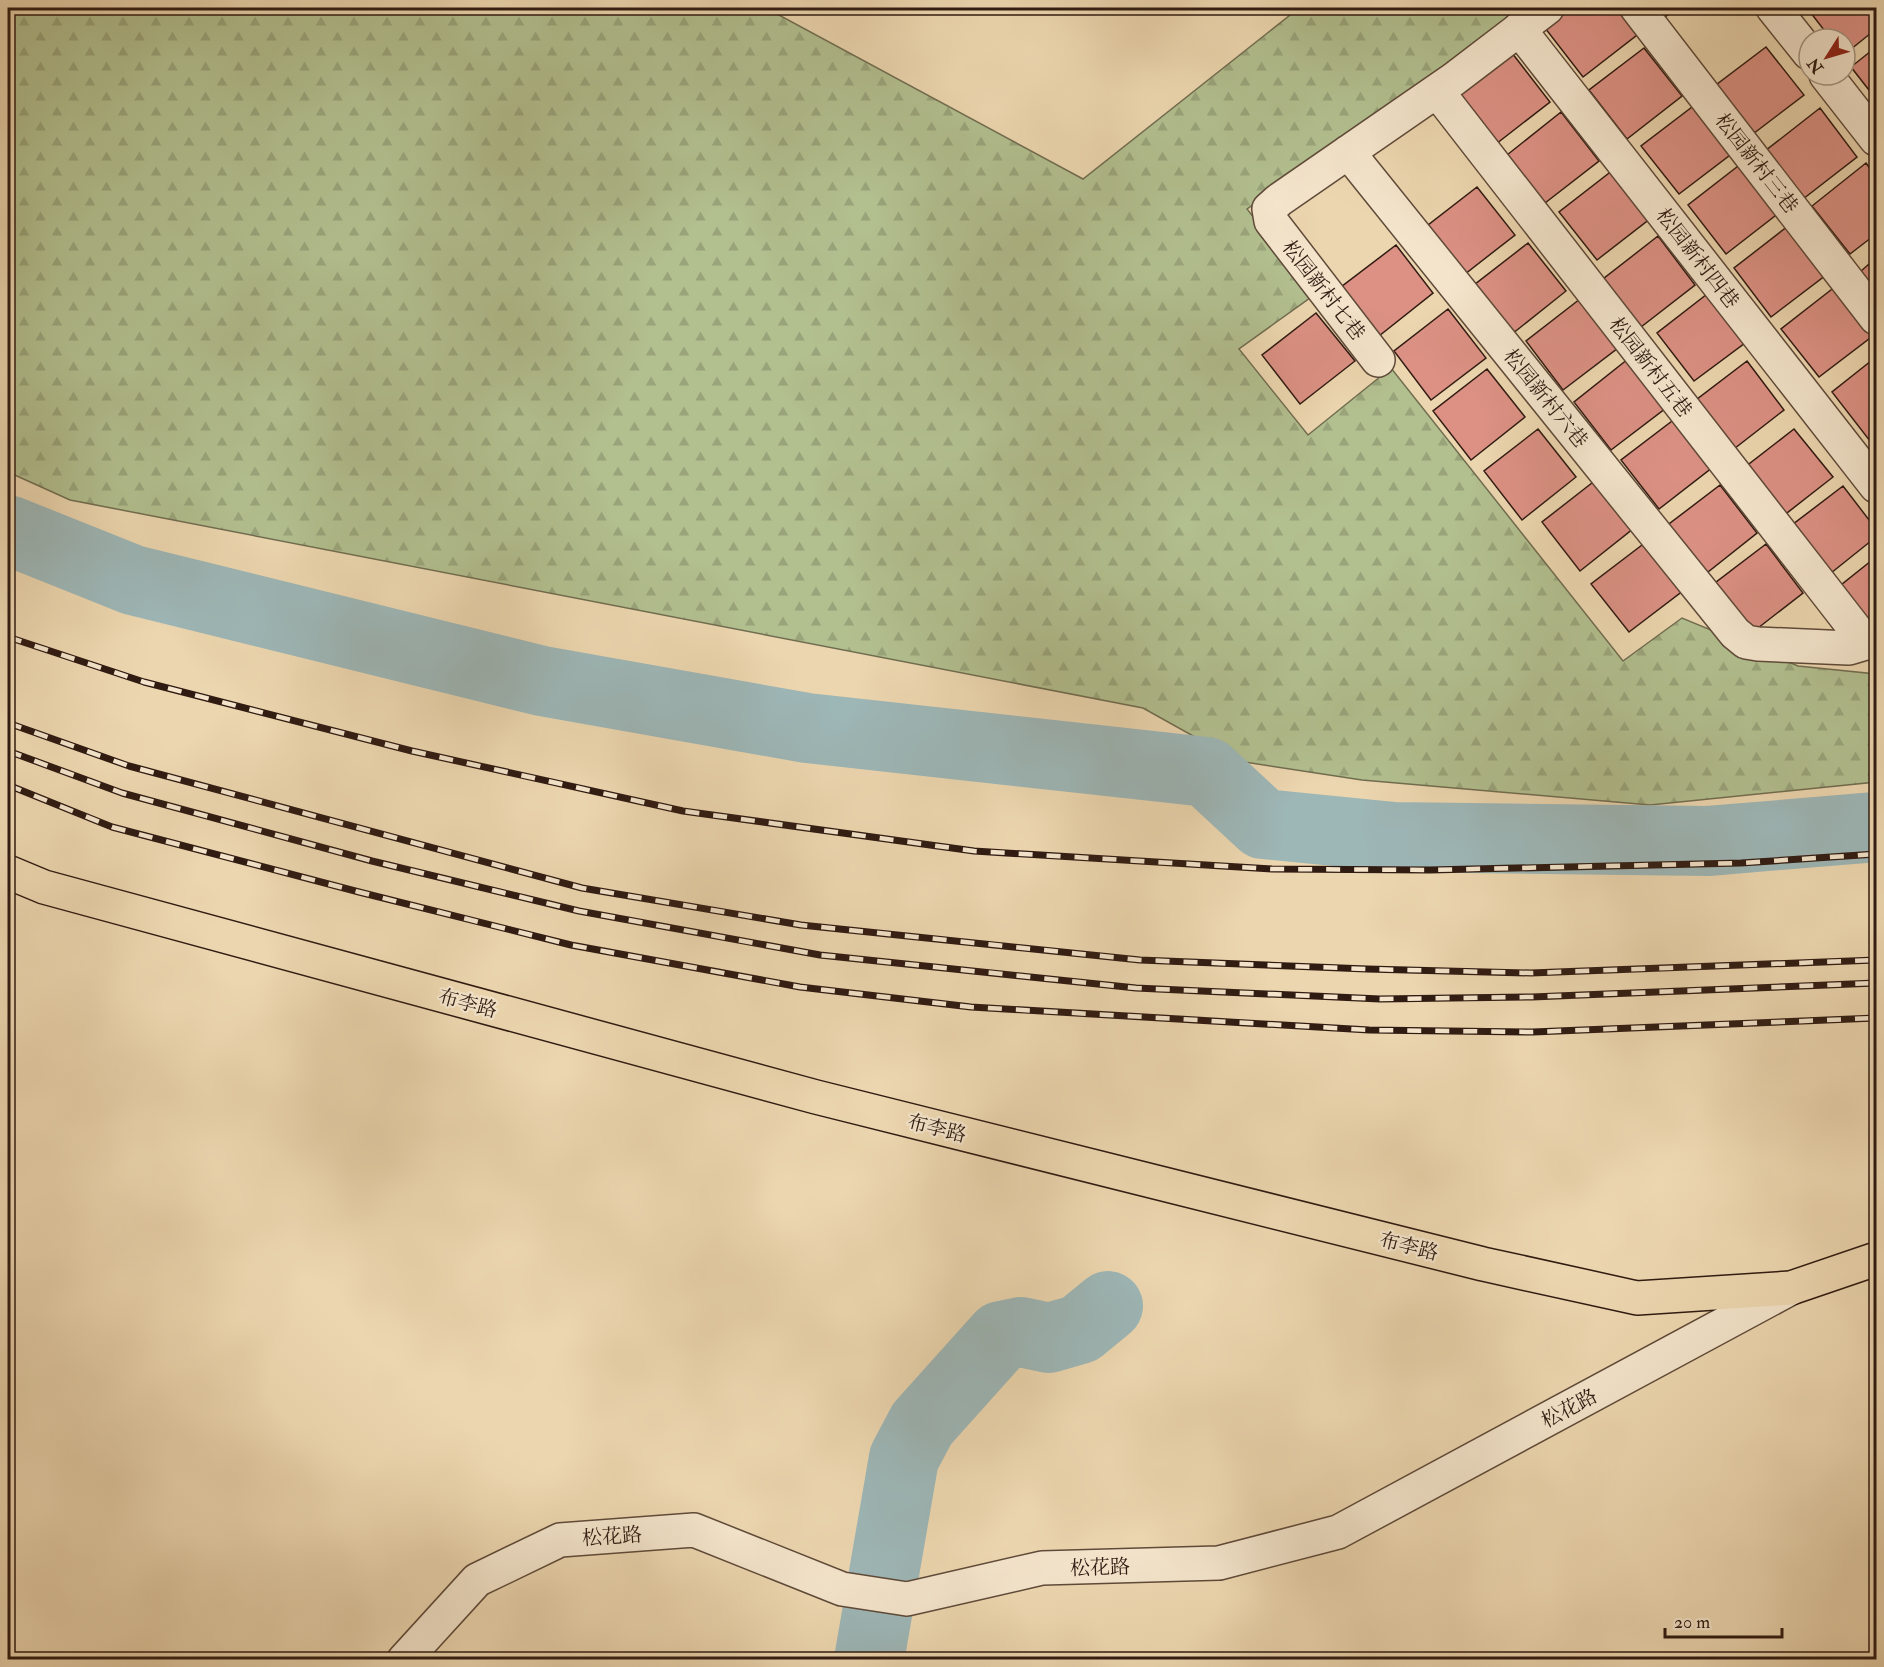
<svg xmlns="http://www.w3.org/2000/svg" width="1884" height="1667" viewBox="0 0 1884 1667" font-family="'IM FELL Double Pica','Noto Serif SC',serif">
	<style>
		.forest { fill: url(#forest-firs); stroke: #716d50; stroke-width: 1.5 }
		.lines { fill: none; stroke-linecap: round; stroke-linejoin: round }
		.river { stroke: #9db6b6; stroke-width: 70 }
		.building { fill: #dc9184; stroke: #301b12; stroke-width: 1.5 }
		.minor-casing { stroke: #5f4a39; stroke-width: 36 }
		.major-casing { stroke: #301b12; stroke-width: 36 }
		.minor { stroke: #f3e4cb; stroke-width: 33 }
		.major { stroke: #ecd6af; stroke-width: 33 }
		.rail-casing { stroke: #301b12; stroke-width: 7 }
		.rail { stroke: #f3e4cb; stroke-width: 4.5; stroke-dasharray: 14; stroke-linecap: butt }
		.labels { text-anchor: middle; stroke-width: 4.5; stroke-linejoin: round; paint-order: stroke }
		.street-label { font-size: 20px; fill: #301b12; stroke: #f3e4cb }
	</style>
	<defs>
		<pattern id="forest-firs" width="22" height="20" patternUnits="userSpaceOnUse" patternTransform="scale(1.5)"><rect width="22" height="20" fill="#b2bf8f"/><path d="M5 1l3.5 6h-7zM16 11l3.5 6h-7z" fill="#99a47a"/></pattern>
	</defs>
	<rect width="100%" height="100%" fill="#ecd6af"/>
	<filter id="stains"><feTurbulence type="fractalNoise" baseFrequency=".00333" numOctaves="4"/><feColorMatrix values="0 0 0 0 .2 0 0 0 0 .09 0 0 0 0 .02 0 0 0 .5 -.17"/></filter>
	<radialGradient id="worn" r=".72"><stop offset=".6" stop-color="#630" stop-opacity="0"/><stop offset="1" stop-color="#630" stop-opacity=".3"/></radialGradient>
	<path class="forest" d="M8,8H766L1083,179L1299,8H1532L1295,177L1247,209L1314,295L1239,349L1308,435L1391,368L1623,661L1682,618L1798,666L1876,674V782L1650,805L1362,780L1238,761L1143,708L70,500L8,472Z"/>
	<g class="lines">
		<path class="river" d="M8,530L133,580L542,681L807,728L1207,772L1263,824L1394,837L1708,841L1876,827
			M869,1660L904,1458L922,1424L1001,1336L1021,1332L1049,1338L1080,1329L1108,1306"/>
	</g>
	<path class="building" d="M1572,8H1616L1637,35L1583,77L1545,28Z
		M1645,8H1677L1657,23Z
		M1807,8H1876V29L1845,54V39H1831Z
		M1766,47L1804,95L1749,137L1712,88Z
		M1876,47V99L1851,67Z
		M1644,48L1682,96L1627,139L1589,90Z
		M1512,53L1550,102L1496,144L1458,96Z
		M1696,104L1734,152L1679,194L1641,146Z
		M1820,108L1857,157L1803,199L1765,151Z
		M1561,112L1599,161L1545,203L1507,155Z
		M1742,163L1780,212L1726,254L1688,205Z
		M1866,163L1876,177V234L1850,254L1812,206Z
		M1613,170L1651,218L1597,260L1559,212Z
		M1477,187L1515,235L1460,278L1423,229Z
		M1788,226L1826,275L1771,317L1734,268Z
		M1658,236L1695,285L1641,327L1603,279Z
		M1528,243L1566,291L1512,334L1474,285Z
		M1396,245L1433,293L1379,336L1341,287Z
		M1876,258V291L1861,271Z
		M1836,286L1874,335L1819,377L1781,329Z
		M1711,291L1749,340L1694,381L1657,333Z
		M1580,299L1618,348L1563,390L1526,341Z
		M1448,309L1486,358L1431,400L1394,351Z
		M1316,313L1355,361L1300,404L1262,355Z
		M1876,357V436L1870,441L1832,392Z
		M1628,359L1666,408L1611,450L1574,402Z
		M1747,361L1784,410L1730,452L1692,403Z
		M1487,369L1525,417L1471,460L1433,411Z
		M1676,418L1713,467L1659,509L1621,460Z
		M1538,429L1576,477L1522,520L1484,471Z
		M1794,429L1833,477L1778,520L1740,471Z
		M1597,479L1634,528L1580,571L1542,522Z
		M1720,485L1757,533L1703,576L1665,527Z
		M1843,486L1876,529V537L1826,577L1788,528Z
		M1646,542L1684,590L1629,632L1591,584Z
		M1766,544L1803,593L1749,635L1711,586Z
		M1876,557V631L1841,585Z"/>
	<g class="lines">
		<defs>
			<path id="minor" d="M1637,8L1876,318
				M1773,8L1809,53
				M1519,29L1876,486
				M1826,75L1876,139
				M1437,91L1866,643
				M1348,152L1735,633L1746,642L1758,644L1849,648L1876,640
				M1378,360L1271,221L1269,209L1279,200L1454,79L1547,8
				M404,1660L477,1580L560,1540L694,1530L842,1589L907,1599L1042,1568L1219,1563L1338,1532L1791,1288"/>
			<path id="major" d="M8,872L44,887L816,1097L1483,1264L1637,1298L1791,1288L1876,1259"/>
		</defs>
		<use href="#minor" class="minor-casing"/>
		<use href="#major" class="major-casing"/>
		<use href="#minor" class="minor"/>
		<use href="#major" class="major"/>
		<defs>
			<path id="rail" d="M8,637L144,682L412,751L683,811L974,851L1272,869L1430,870L1741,863L1876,854
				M8,723L129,766L582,888L801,925L1140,960L1367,969L1531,973L1876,960
				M8,751L122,793L372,861L579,911L820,955L1136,988L1380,999L1532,997L1876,983
				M8,785L112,827L359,892L571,945L800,987L971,1007L1369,1030L1533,1032L1876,1018"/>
		</defs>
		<use href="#rail" class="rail-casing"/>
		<use href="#rail" class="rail"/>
	</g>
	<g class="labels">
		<g class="street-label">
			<text transform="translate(1757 163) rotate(52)" y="7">松园新村三巷</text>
			<text transform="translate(1698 258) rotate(52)" y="7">松园新村四巷</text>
			<text transform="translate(1324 290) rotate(52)" y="7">松园新村七巷</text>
			<text transform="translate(1651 367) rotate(52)" y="7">松园新村五巷</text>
			<text transform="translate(1546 398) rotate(51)" y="7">松园新村六巷</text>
			<text transform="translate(468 1003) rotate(15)" y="7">布李路</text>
			<text transform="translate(937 1128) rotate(14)" y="7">布李路</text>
			<text transform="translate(1409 1246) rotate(14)" y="7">布李路</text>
			<text transform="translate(1569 1408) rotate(-28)" y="7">松花路</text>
			<text transform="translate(612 1536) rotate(-4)" y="7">松花路</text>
			<text transform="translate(1100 1567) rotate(-2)" y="7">松花路</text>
		</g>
	</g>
	<rect width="1884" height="1667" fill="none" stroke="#ecd6af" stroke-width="30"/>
	<rect x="9" y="9" width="1866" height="1649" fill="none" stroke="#301b12" stroke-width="3"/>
	<rect x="15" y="15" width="1854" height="1637" fill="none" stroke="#301b12" stroke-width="1.5"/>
	<g transform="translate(1827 57) rotate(233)"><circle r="28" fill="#f3e4cb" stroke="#a59481" stroke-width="1.5"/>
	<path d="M0-4.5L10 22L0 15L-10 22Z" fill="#8f2418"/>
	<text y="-9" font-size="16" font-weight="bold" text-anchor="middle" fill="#301b12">N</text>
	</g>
	<path d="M1665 1628v9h117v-9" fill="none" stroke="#301b12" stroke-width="3"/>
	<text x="1674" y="1628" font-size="18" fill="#301b12" stroke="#f3e4cb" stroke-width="4.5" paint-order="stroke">20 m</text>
	<rect width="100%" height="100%" filter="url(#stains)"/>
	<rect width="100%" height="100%" fill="url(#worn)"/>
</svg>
